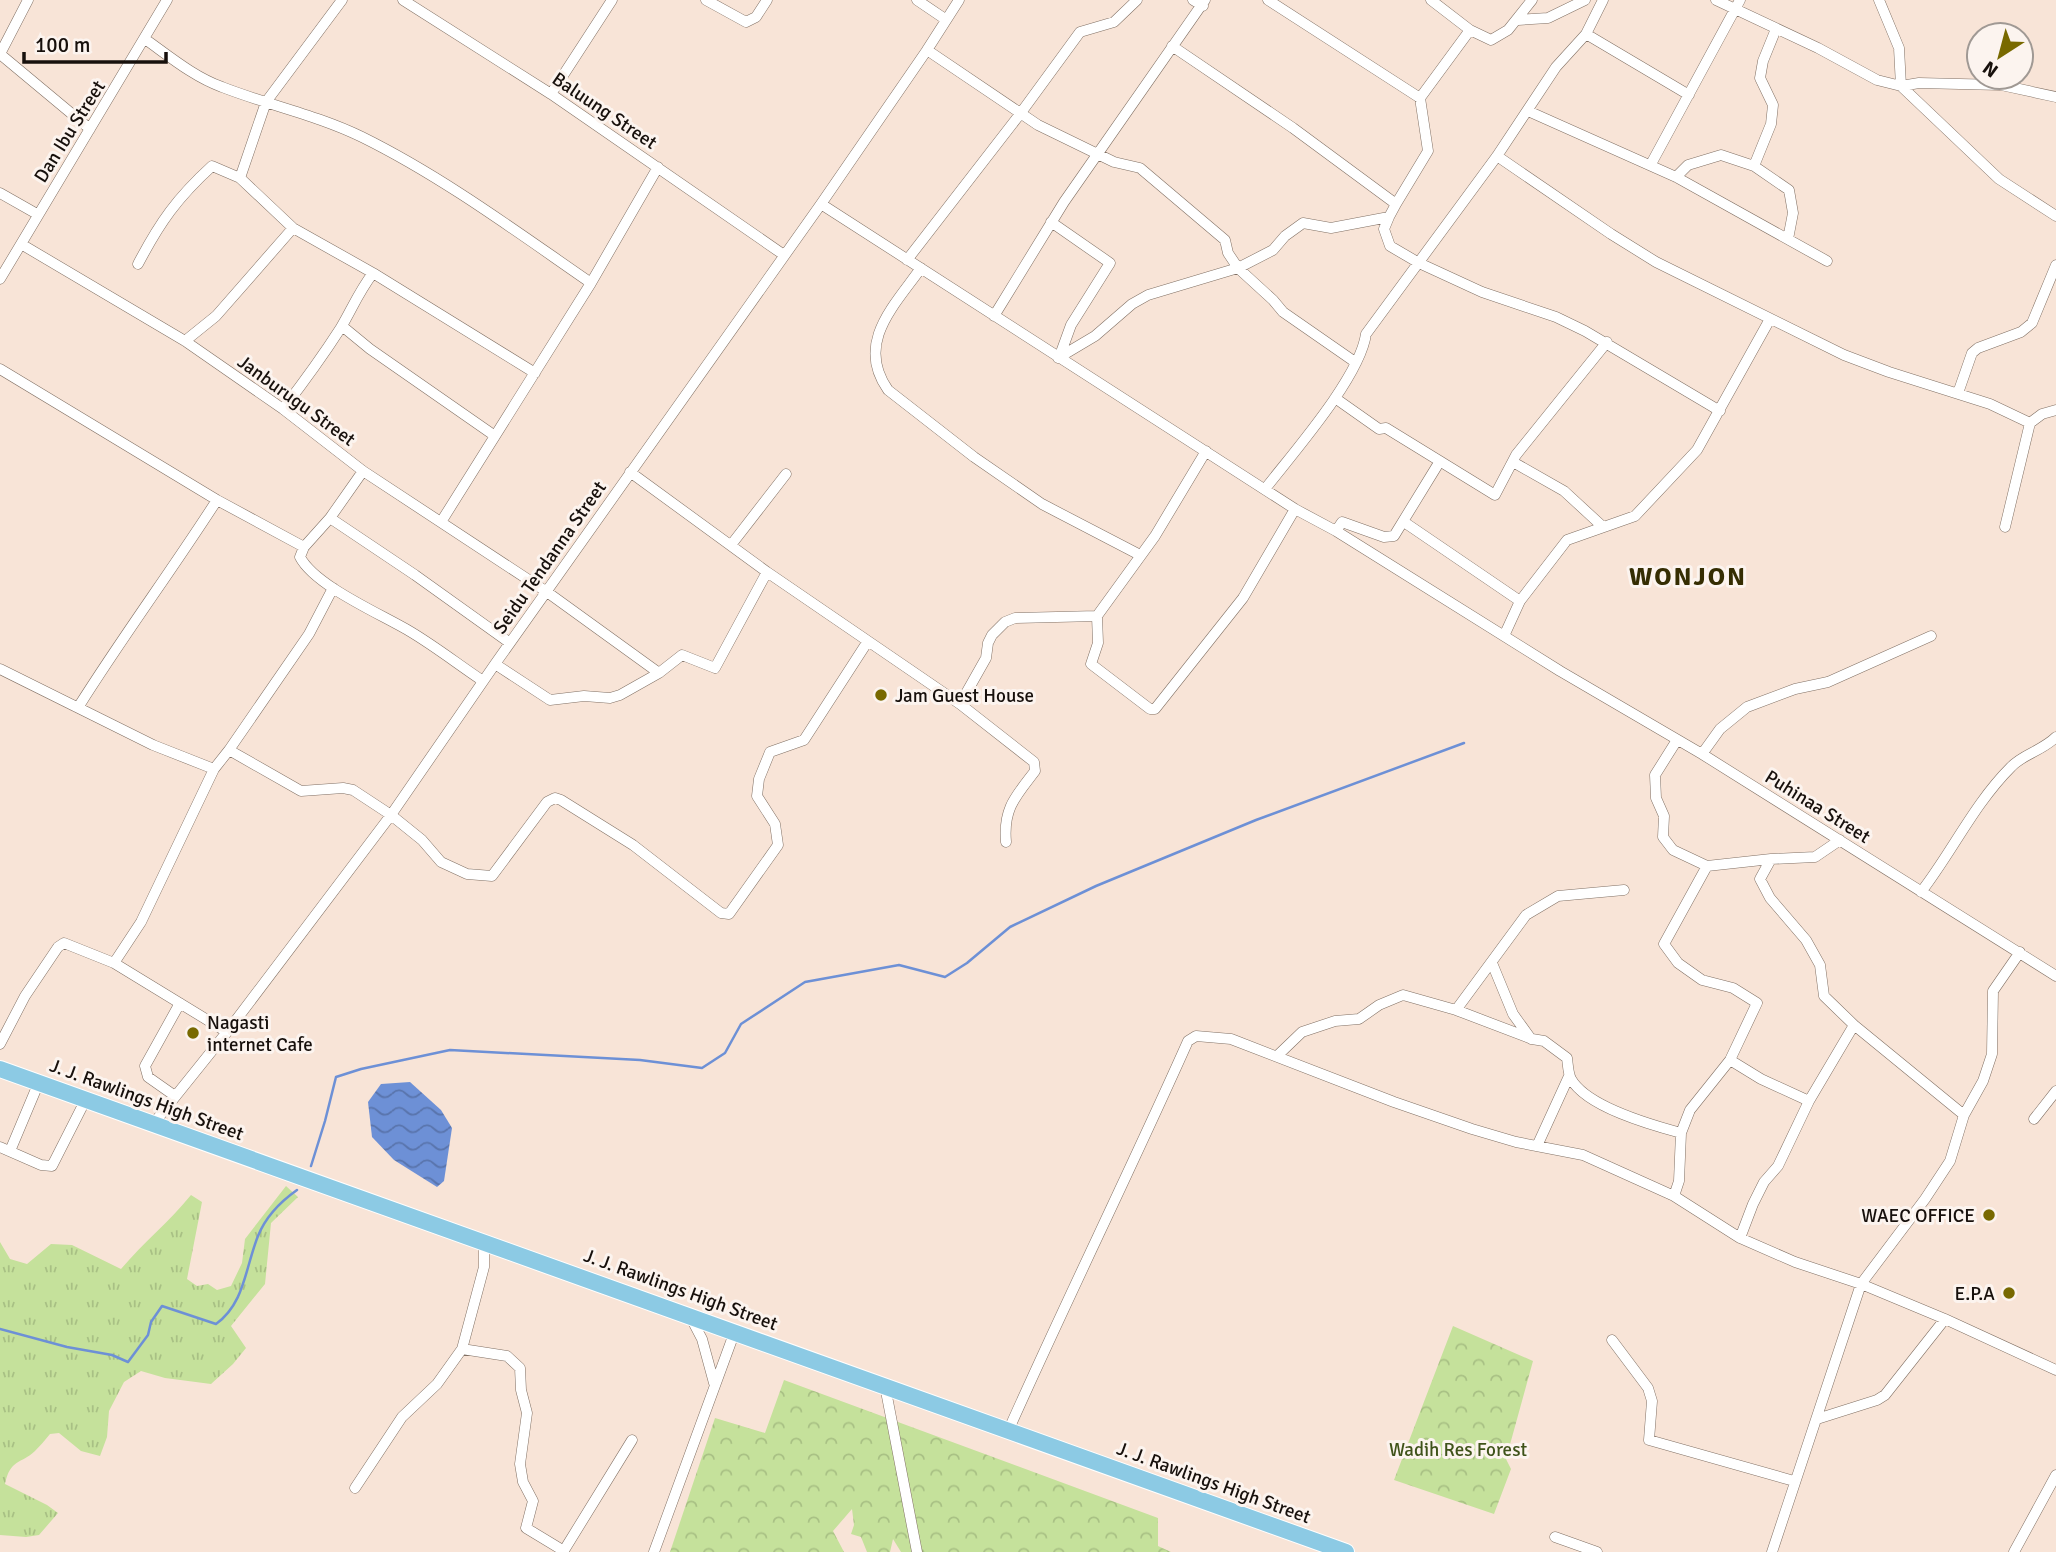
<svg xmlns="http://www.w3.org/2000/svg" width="2056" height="1552" viewBox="0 0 2056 1552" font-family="Signika,sans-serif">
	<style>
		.grass { fill: url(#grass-tufts) }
		.forest { fill: url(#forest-crowns) }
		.water { fill: url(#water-waves) }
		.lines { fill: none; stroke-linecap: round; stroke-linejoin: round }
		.stream { stroke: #6d90d6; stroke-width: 2.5 }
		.minor-casing { stroke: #817064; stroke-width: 11 }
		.primary-casing { stroke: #fff; stroke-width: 18 }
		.minor { stroke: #fff; stroke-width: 10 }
		.primary { stroke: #8ccae4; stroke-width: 16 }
		.poi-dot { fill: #786900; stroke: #fcf4ef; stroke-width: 2.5 }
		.labels { text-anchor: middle; stroke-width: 6; stroke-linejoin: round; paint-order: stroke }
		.street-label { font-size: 19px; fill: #17100c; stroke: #fcf4ef }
		.poi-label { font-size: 19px; fill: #17100c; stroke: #fcf4ef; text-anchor: start }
		.park-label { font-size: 19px; fill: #3f531a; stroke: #fcf4ef }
		.district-label { font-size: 26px; font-weight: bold; letter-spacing: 2px; fill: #352d02; stroke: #fcf4ef }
	</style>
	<defs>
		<pattern id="grass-tufts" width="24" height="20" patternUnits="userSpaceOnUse" patternTransform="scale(1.75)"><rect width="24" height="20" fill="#c5e19b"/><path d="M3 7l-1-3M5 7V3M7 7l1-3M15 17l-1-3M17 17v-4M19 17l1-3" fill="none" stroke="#a8c084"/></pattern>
		<pattern id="forest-crowns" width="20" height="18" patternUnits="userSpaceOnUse" patternTransform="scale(1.75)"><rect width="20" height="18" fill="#c5e19b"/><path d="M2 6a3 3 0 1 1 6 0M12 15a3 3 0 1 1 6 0" fill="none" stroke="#a8c084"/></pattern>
		<pattern id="water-waves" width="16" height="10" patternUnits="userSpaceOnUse" patternTransform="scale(1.75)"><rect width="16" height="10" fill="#6d90d6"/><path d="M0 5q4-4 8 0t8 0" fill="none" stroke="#5974ac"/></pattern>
	</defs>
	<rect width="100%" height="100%" fill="#f8e4d7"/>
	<path class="grass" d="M286,1186L298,1197L271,1223L265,1284L231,1326L246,1348L233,1364L211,1384L165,1378L141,1371L124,1382L109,1411L107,1437L100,1456L81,1451L59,1433L50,1434C45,1440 40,1446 35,1451C21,1464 10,1459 5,1484L47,1505L58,1513L39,1535L26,1537L0,1535V1242L10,1259L27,1264L51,1244L72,1245L121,1269C144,1242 169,1222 191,1195L202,1202L187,1279L197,1286L208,1284L217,1290L231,1286L242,1263L245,1239Z"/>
	<path class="forest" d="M1453,1326L1533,1361L1506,1459L1511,1469L1494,1514L1394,1480Z
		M784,1380L1158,1518V1546L1171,1552H901L893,1539L890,1552H867L861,1537L851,1534L854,1525L852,1509L833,1531L844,1552H670L715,1418L765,1433Z"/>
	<path class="water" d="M410,1082L441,1110L452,1128L444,1181L437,1187L394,1160L372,1137L368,1102L381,1084Z"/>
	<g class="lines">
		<path class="stream" d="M311,1166L325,1121L336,1077L361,1069L450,1050L640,1060L702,1068L725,1053L741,1024L805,982L899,965L945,977L967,963L1010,927L1096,886L1256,820L1464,743
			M0,1329L67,1347L112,1355L128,1362L148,1335L151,1322L162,1306L216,1324C245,1303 245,1268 258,1236C266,1216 280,1202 297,1190"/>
		<defs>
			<path id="minor" d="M342,0L266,102L240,178L293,228L373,273L535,373
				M403,0L551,94L784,255
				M706,0L746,22L756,17L767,0
				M917,0L945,19
				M1193,0L1203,6
				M1268,0L1420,98
				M1431,0L1470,30L1491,40L1508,30L1532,0
				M1716,0L1818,48L1877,80L1901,86L1919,83L2001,85L2056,97
				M1879,0L1899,48L1901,86L1999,179L2056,216
				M1518,20L1548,18L1585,0
				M1586,34L1689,95
				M145,39C169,56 194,77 222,87C268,105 317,115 362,137C443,177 517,232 591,283
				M1172,46L1293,128L1396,204L1389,217
				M927,50L1038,125L1114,162L1140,168L1225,240L1228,253L1238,268L1273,300L1283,312L1355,362
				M0,54L90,129
				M0,54L28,0
				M551,94L612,0
				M1528,111L1676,177L1827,261
				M1497,156L1611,234L1656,262L1844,355L1889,372L1990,404L2030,423
				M1651,164L1740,0
				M1754,166L1789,190L1793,213L1788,239
				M1676,177L1688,165L1721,155L1754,166L1771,124L1773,105L1760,78L1763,61L1776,29
				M0,193L37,214
				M821,204L1295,509L1336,531L1560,671L1702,754L2056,976
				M1396,204L1428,151L1420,98L1470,30
				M1051,222L1110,263L1071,325L1059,358
				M21,244L185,341L283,409L363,471L547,592L659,673
				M907,260L1020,114L1080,32L1114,22L1137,0
				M138,264C160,222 177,198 212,166L240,178
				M921,268C894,306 855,343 888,390L974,457L1042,504L1140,555
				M0,279L167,0
				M994,316L1064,202L1205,0
				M342,326L370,349L495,436
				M185,341L216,316L293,228
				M1058,358L1095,336L1132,304L1148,295L1238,268L1273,250L1285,236L1303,223L1331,228L1389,217L1384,229L1390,246L1419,263L1482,292L1556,317L1585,331L1720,411
				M0,369L217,500
				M1958,393L1972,353L1978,348L2021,332L2032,323L2056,265
				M1335,398L1379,429L1386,428L1495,495L1516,455L1607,342
				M283,409C303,383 322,357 340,329C352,309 358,293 373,273
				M1513,462L1564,491L1602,526
				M363,471L330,518L415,575L510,643
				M630,472L767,572L960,704L1034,762L1035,771C1016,796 1003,808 1006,842
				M1265,489C1293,453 1360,377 1366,334L1497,156L1556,67L1586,34L1603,0
				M441,522L591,283L658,167
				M1404,522L1520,601L1504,636
				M2005,527L2030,423L2042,414L2056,410
				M1336,531L1342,522L1384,537L1394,536L1440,461
				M731,545L786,474
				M304,547L300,557C315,586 381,614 411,632C436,647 459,665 483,681
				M1520,601L1567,540L1635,516L1697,450L1770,319
				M1097,616L1098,643L1091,664L1150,709H1155L1243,598L1295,509
				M495,664L550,700L584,696L610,698L620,695L659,673L682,655L715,668L767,572
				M0,669L153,745L214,769
				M960,704L986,658L988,643L992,635L1005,622L1015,618L1097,616L1155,536L1206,451
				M79,706C123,636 172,570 217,500L304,547L330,518
				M1677,740L1655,775L1656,798L1664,816L1663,837L1673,850L1707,866L1771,859L1815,857L1840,840
				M229,750L309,634L333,588
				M1702,754L1720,729L1747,707L1795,689L1828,682L1931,636
				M1771,859L1760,879L1770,898L1806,940L1820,965L1824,996L1854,1025L1964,1115
				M1921,892C1952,852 1974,804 2011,767C2023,754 2042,751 2056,737
				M114,963L141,922L214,769L229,750L301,791L343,788L353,790L391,815L422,840L441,862L467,874L492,876L547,802L555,798L561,800L633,845L721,913L729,914L778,845L775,824L757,796L759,779L770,752L804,740L868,641
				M1492,963L1513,1014L1531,1039
				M1456,1010L1526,915L1558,896L1624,890
				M0,1044L25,996L58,947L64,943L114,963L227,1032
				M1277,1056L1302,1032L1335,1021L1359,1019L1379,1005L1403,995L1456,1010L1532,1039L1544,1041L1567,1058C1568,1065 1568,1073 1571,1079C1587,1107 1651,1125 1681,1133
				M1730,1060L1761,1079L1809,1101
				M175,1096L148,1077L145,1066L180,1003
				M2034,1119L2056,1091
				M154,1123L227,1032L391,815L495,664L821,204L927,50L959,0
				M1537,1146L1569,1076
				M0,1147L41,1165L52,1166L86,1099
				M10,1151L39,1082
				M1674,1196L1679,1181L1681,1133L1690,1110L1730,1060L1757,1003L1733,988L1702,980L1678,963L1664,944L1707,866
				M1740,1238L1753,1204L1764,1182L1778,1166L1809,1101L1854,1025
				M484,1240V1267L462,1349L507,1356L520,1368L521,1390L527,1413L520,1464L523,1482L533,1501L526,1528L564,1551
				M691,1318L702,1339L714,1383
				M1612,1340L1648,1388L1652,1401L1649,1440L1794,1481
				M885,1386L917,1552
				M1817,1419L1877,1400L1885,1395L1945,1319
				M1009,1429C1067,1299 1130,1171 1188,1041L1196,1036L1231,1039L1394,1102L1472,1129L1516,1142L1583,1155L1674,1196L1740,1238L1795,1262L1861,1284L1945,1319L2056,1370
				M355,1488L402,1417L437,1384L462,1349
				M1555,1537L1597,1552
				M563,1552L632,1440
				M654,1552L735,1331
				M1772,1552L1861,1284L1925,1199L1950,1161L1964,1115L1983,1081L1992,1054L1993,991L2020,952
				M2014,1552L2056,1475"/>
			<path id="primary" d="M0,1069C450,1227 897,1393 1346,1552"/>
		</defs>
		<use href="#minor" class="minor-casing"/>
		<use href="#primary" class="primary-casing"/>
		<use href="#minor" class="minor"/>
		<use href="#primary" class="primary"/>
	</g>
	<g class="poi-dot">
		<circle cx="881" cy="695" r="7"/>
		<circle cx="193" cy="1033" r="7"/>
		<circle cx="1989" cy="1215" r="7"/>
		<circle cx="2009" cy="1293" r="7"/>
	</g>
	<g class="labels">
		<g class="street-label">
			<text transform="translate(605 110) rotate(34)" y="7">Baluung Street</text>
			<text transform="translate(69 131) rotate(-58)" y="7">Dan Ibu Street</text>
			<text transform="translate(297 400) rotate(36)" y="7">Janburugu Street</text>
			<text transform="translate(549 557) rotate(-55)" y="7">Seidu Tendanna Street</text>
			<text transform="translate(1818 806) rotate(32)" y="7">Puhinaa Street</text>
			<text transform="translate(147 1099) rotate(20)" y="7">J. J. Rawlings High Street</text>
			<text transform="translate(681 1289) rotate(20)" y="7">J. J. Rawlings High Street</text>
			<text transform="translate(1214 1482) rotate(20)" y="7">J. J. Rawlings High Street</text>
		</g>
		<g class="poi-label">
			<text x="895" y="702">Jam Guest House</text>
			<text x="207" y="1029">Nagasti<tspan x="207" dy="22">internet Cafe</tspan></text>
			<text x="1975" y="1222" text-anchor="end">WAEC OFFICE</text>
			<text x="1995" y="1300" text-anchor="end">E.P.A</text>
		</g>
		<g class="park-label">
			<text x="1458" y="1456">Wadih Res Forest</text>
		</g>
		<g class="district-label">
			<text x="1688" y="585">WONJON</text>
		</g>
	</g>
	<g transform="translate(2000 56) rotate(216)"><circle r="33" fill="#fcf4ef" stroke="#a09994" stroke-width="2"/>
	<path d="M0-5L12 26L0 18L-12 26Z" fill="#786900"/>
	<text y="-10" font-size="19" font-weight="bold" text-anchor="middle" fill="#17100c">N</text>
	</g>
	<path d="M24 52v10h142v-10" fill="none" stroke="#17100c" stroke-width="3.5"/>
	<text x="35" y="52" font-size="21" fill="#17100c" stroke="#fcf4ef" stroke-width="5" paint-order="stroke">100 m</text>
</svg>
